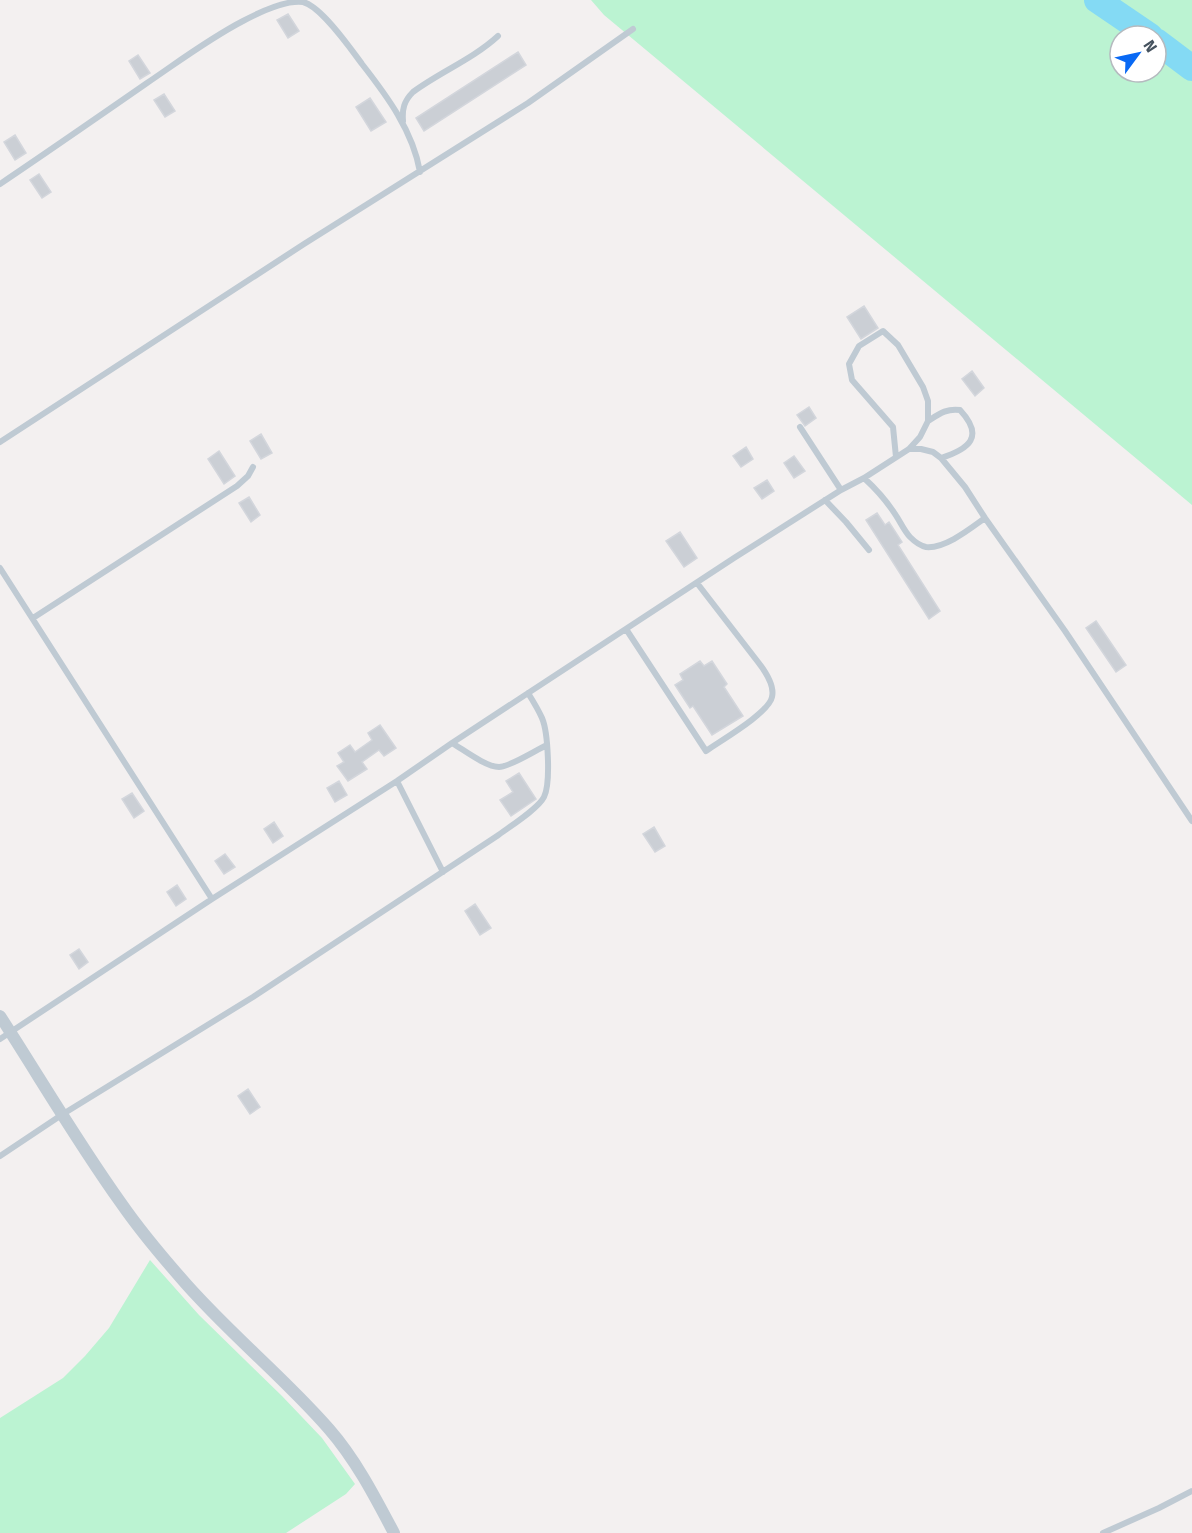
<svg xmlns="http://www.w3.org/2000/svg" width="1192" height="1533" viewBox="0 0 1192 1533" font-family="'Fira Sans',sans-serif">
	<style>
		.green { fill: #bbf3d2; fill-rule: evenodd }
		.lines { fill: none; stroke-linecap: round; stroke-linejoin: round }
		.river { stroke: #84daf4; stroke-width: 26 }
		.building { fill: #cbcfd5; stroke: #d3d6dc; stroke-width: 1.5 }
		.lane { stroke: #bfcad3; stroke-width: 6 }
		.street { stroke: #bfcad3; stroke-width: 12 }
	</style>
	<rect width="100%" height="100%" fill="#f3f0f0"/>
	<path class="green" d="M591,0H1192V505L604,15ZM1120,36H1156V72H1120Z
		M150,1260L199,1315L282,1396L322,1438L355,1484L346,1494L286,1533H0V1418L63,1378L85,1356L109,1328Z"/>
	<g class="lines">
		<path class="river" d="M1097,0L1150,36
			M1156,41L1192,68"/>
	</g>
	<path class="building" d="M288,14L299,31L288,38L277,20Z
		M518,52L526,65L424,131L416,118Z
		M138,55L150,73L140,79L129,61Z
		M164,94L175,111L165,117L154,100Z
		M370,98L386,122L371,131L356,107Z
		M15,135L26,153L15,160L4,142Z
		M39,174L51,192L42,198L30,180Z
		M864,306L878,328L861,339L847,317Z
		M972,371L984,388L975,396L962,379Z
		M809,407L816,418L805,426L797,415Z
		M261,434L272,453L261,459L250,441Z
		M746,447L753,459L741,467L733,456Z
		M219,451L235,476L224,484L208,459Z
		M794,456L805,471L794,478L784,463Z
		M767,480L774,491L762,499L754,488Z
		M249,497L260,515L251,522L239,503Z
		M877,513L885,525L889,522L902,542L898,545L940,611L929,619L866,520Z
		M680,532L697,558L684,567L666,541Z
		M1096,621L1126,665L1116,672L1086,628Z
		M700,661L704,666L712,661L727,684L724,687L743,716L712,735L693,706L690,708L675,685L683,680L680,674Z
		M380,725L396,748L384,756L379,750L362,762L367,769L348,781L337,766L344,762L338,753L350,745L355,752L372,740L368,733Z
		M519,773L536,799L511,816L500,800L513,792L506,781Z
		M339,781L347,795L335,802L327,788Z
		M132,793L144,811L134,818L122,799Z
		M274,822L283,836L273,843L264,829Z
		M654,827L665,846L655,852L643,834Z
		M225,854L235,867L224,874L215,861Z
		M177,885L186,899L176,906L167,892Z
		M475,904L491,928L480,935L465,911Z
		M79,949L88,962L79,969L70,955Z
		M248,1089L260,1107L250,1114L238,1096Z"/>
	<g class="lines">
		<path class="lane" d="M403,121C402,109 404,101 413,92C440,72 473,59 498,36
			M0,184C49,151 98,117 147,83C178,62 210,38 243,21C258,13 286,0 303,2C321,6 351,49 362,64C387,96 413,131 420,172
			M928,421C939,414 947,408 960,410C985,437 969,449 941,458
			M800,427L841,490
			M0,442L304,244L528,103L633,29
			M909,449H921L933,452L941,458L965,487L985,518L1065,631L1192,821
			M864,478C876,489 886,500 895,514C900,521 904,531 910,537C914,541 921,546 926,547C945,549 971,528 985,518
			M825,500L846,522L869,550
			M0,568L212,899
			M33,618L237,486L248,476L253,467
			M626,629L706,751C720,741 769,713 772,697C775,685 765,671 758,662L697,583
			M452,743C464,750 486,767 499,767C510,767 536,750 547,745
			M397,781L443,872
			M0,1039L212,899L397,781L452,743L734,558L841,490L864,478L909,449L920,437L928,421V401L923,387L898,345L883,331L859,346L849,364L852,380L893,427L896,457
			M0,1156L63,1114L253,997L497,836C509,827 538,809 544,797C551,783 548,732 542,718C538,709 533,701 528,693
			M1103,1533L1159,1508L1192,1491"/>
		<path class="street" d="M0,1016C40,1078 78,1143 121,1203C139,1229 159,1253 180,1277C226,1331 283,1376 329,1429C356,1460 375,1497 394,1533"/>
	</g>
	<g transform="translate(1138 54) rotate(57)"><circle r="28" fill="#ffffff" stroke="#b5babf" stroke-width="1.5"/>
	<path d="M0-4.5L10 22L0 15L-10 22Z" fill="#0969f4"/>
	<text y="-9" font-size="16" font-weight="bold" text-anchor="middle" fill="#46535f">N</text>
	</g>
</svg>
